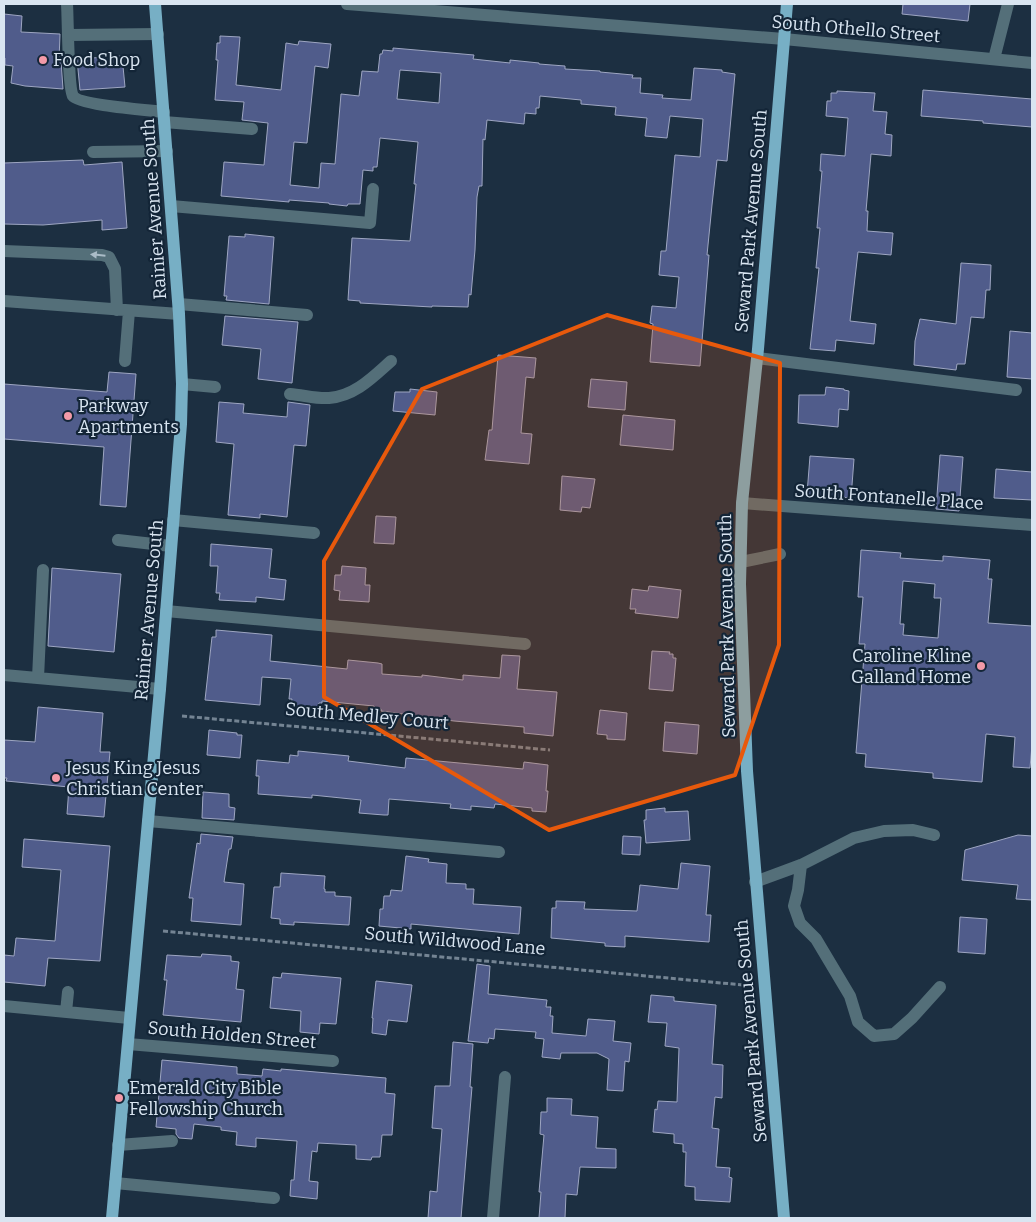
<svg xmlns="http://www.w3.org/2000/svg" width="1036" height="1222" viewBox="0 0 1036 1222" font-family="Bitter,serif">
	<style>
		.building { fill: #505c8b; stroke: #9ea6c2; fill-rule: evenodd }
		.lines { fill: none; stroke-linecap: round; stroke-linejoin: round }
		.path { stroke: #748493; stroke-width: 3; stroke-dasharray: 5 2.5; stroke-linecap: butt }
		.minor { stroke: #546f79; stroke-width: 12 }
		.major { stroke: #77afc5; stroke-width: 12 }
		.oneway { fill: #aabcc7 }
		.marked { fill: #e8590c; fill-opacity: 0.2; stroke: #e8590c; stroke-width: 4; stroke-linejoin: round }
		.poi-dot { fill: #f39aa8; stroke: #132537; stroke-width: 2 }
		.labels { text-anchor: middle; stroke-width: 4.5; stroke-linejoin: round; paint-order: stroke }
		.street-label { font-size: 18px; fill: #d9e5f1; stroke: #132537 }
		.poi-label { font-size: 18px; fill: #d9e5f1; stroke: #132537; text-anchor: start }
	</style>
	<rect width="100%" height="100%" fill="#1c2f41"/>
	<path class="building" d="M903,4H970L968,21L902,14Z
		M4,14L22,16L21,32L60,34L59,61H61L63,89L25,86L11,83L13,66L5,65V58H4Z
		M220,36L240,37L236,85L281,90L286,43L298,45L299,41L331,44L328,68L315,66L307,143L294,142L290,185L319,188L321,163L335,164L341,94L359,96L362,71L378,72L380,54H382L383,50L393,51V48L474,55L473,59L510,63V60L539,63V64L565,66V69L600,71V72L633,75L632,78H641L640,93L663,95L662,98L691,100L694,68L722,70V72L735,74L727,161L717,160L712,205L707,255H709L700,366L650,362L653,324L650,323L652,306L676,308L679,277L659,275L661,251H666L675,155L700,157L703,119L670,116L667,138L645,136L647,118L615,115L616,107L581,104V100L540,96L539,108H536V114L525,113L524,124L487,120L485,140L483,139L482,186H479L477,197L475,250L471,295L469,294L468,307L432,306V307L360,303V301L348,300L352,238L410,241L416,184H414L418,142L380,138L377,167H373V171L363,170L360,204H348L347,206L329,204V203L289,200V202L221,196L224,162L264,165L268,123L242,120L244,102L215,100L218,60H216L217,43H220ZM400,70L441,73L439,103L397,99Z
		M122,56L125,87L80,90L77,59Z
		M923,90L1032,99V127L983,123V121L921,116Z
		M837,91L875,93L873,111L887,112L885,134L892,135L891,156L871,154L866,211H868L867,231L893,233L891,255L858,252L850,321L876,324L874,344L836,340L835,351L810,349L819,268H816L820,228H817L822,171H820L821,154L845,156L848,118L826,116L827,101H831V93H837Z
		M83,160L84,165L122,162L127,228L102,230V220L43,225L4,224V163Z
		M245,234L274,237L269,304L226,300L227,296H224L229,236L245,237Z
		M961,263L991,265L990,290H986L984,318L971,317L965,364H957L956,370L914,365L915,341L920,319L956,324Z
		M225,316L298,322L292,383L258,379L261,349L222,345Z
		M1010,331L1032,333V379L1007,377Z
		M498,355L536,358L534,378L526,377L521,433L532,434L529,464L485,460L489,430H492Z
		M109,372L136,374L126,507L100,505L104,447L4,439V384L107,392Z
		M591,379L627,382L625,410L588,407Z
		M826,387L844,389V390L849,391L848,410L839,409L838,427L798,423L799,395H825Z
		M410,389L437,392L435,415L393,411L395,392H410Z
		M219,402L244,404L243,413L287,417L288,402L310,405L306,446L294,445L287,517L260,514V518L228,515L234,444L216,442Z
		M623,415L675,420L673,450L620,445Z
		M940,455L963,457L959,511L936,509Z
		M810,456L854,459L851,498L807,494Z
		M996,469L1032,472V500L994,498Z
		M562,476L595,479L590,508L582,507L581,512L560,510Z
		M376,516L396,517L394,544L374,543Z
		M211,544L272,549L269,578L286,580L284,600L256,597V602L219,600L220,593H216L218,566H210Z
		M861,550L901,553L900,558L943,561V556L990,560L988,579H992L988,623L1032,626V745L1030,768L1013,767L1015,737L986,734L982,782L933,778V773L865,767L866,754L856,753L865,644H859L863,597H858ZM903,581L935,584L934,598H941L938,638L903,635L904,624H900Z
		M342,566L366,568L365,585H370L369,602L339,600L340,591L334,590L335,575H341Z
		M52,568L121,574L114,652L48,646Z
		M649,586L681,590L678,618L635,613L636,609H630L632,589L648,591Z
		M216,630L272,635L270,661L347,669L348,660L378,663L382,664V674L422,677V675L463,680V675L500,678L502,655L520,656L517,689L557,692L553,736L524,733V727L454,721L381,711V709H374V706L322,701V703H319L318,708L291,706L292,699H289L291,679L262,677L260,705L205,700L212,637H216Z
		M652,651L670,652L669,654H673V658H676L673,691L649,689Z
		M38,707L103,713L100,752H110L104,817L67,814L69,787L6,781L7,778H4V740L35,742Z
		M600,710L627,713L625,740L607,739V735L597,734Z
		M665,722L699,725L697,754L663,751Z
		M209,730L237,733V735H242L240,758L207,755Z
		M298,751L349,756L348,761L405,768L406,758L523,769L524,762L548,765L546,791H548L546,812L532,811V808L495,804L494,808L471,806V810L450,808L451,804L389,799L388,815H384L359,813L361,800L312,795V798L258,794L259,776H256L257,760L289,763L290,755L298,756Z
		M203,792L229,794V807L235,808L234,820L202,818Z
		M665,808V812L688,811L690,840L646,843L644,820H646V810Z
		M201,834L233,837L231,849H229L224,882L244,884L241,925L191,921L193,898H189L197,843L200,844Z
		M1018,835L1032,836V900L1016,899L1018,885L962,880L965,850Z
		M623,836L641,837L640,855L622,854Z
		M24,839L110,846L100,961L48,958L45,986L4,982V955L14,956L16,938L55,941L61,870L22,867Z
		M406,856L429,859L428,862L447,864L446,883L466,884V889H474L473,904L521,907L519,934L411,924V929L379,926L380,909H383L384,896H390L391,890L402,891Z
		M681,863L710,866L706,915H711L709,942L625,936V947L605,946V943L551,938L552,908H556V901L585,902L584,909L637,911L640,885L678,889Z
		M281,873L325,876L324,889H325V892H335V896L351,897L349,925L294,922V925L280,924V919L271,918L274,887H280Z
		M960,917L987,919L985,954L958,952Z
		M202,954L231,956V961L239,962L236,989L244,990L241,1022L163,1015L167,980H164L167,955L201,957Z
		M477,964L490,966L488,994L547,1000L546,1007H551L550,1016H553L552,1033L586,1036L588,1019L615,1021L613,1041L631,1043L629,1062L625,1061L623,1091L607,1090L609,1059L597,1053H561L560,1059L542,1057L544,1039L535,1038L536,1032L495,1029L494,1039L489,1038L488,1043L468,1041Z
		M282,973L341,978L336,1024L320,1023L319,1034L300,1032L301,1011L270,1008L273,977L281,978Z
		M376,981L412,985L407,1022L388,1020L386,1035L372,1033L373,1018H372Z
		M651,995L674,997V1001L716,1005L712,1064L723,1065L722,1098L715,1097L712,1128L719,1129L716,1167L730,1168L729,1177L732,1178L730,1202L695,1200V1187L685,1186L686,1152H683V1144L674,1143V1134L653,1132L655,1109L657,1110L658,1101L677,1102L679,1048L665,1046L667,1023L648,1022Z
		M453,1042L473,1044L470,1087H472L461,1218H428L430,1191L437,1192L442,1129L432,1128L435,1086H450Z
		M162,1060L237,1067V1074L262,1076L263,1069L281,1071V1069L386,1078L385,1093L395,1094L392,1135H382L380,1157H372L371,1160L356,1159V1145L318,1143L317,1152L312,1151L309,1181L318,1182L317,1199L290,1196L291,1180H294L297,1141L256,1138V1147L236,1145L237,1132L221,1130V1127L194,1124L192,1139L179,1138L176,1134V1129L156,1127Z
		M547,1098L572,1099L571,1115L598,1117L596,1148L616,1149V1168L580,1167L577,1195L566,1194L565,1218H539L541,1192H539L544,1135L540,1134L541,1112H547Z"/>
	<g class="lines">
		<path class="path" d="M182,716L550,750
			M163,931L743,985"/>
		<path class="minor" d="M67,4C68,18 68,88 73,96C79,105 149,110 164,112
			M347,4L784,39L1032,63
			M69,35L158,34
			M994,59L1008,4
			M164,122L252,129
			M93,152L167,151
			M171,206L370,223L373,189
			M4,251L102,255L109,257L115,269L117,310
			M4,301L179,314
			M179,304L307,315
			M757,358L1016,390
			M125,361L129,311
			M182,384L215,387
			M290,394C303,395 317,399 329,398C355,396 373,377 391,361
			M742,503L1032,525
			M173,520L314,533
			M118,540L171,546
			M741,562L780,554
			M166,611L525,644
			M4,675L160,689
			M38,678L43,570
			M148,821L499,852
			M801,865L798,890L794,906L800,923L816,939L850,996L858,1022L874,1036L894,1034L912,1018L940,987
			M755,882L801,865L854,838L884,831L913,830L934,835
			M4,1006L129,1018
			M66,1012L68,992
			M128,1044L333,1061
			M118,1145L172,1141
			M115,1183L274,1198
			M493,1218L505,1077"/>
		<path class="major" d="M112,1218L160,689L181,424L182,384L179,314L155,4
			M784,1218L747,771L740,584L742,503L758,349L787,4"/>
	</g>
	<defs><path id="oneway-solid" d="M-6-.8H1V-3.2L6.5 0L1 3.2V.8H-6Z" transform="scale(1.25)"/></defs>
	<use class="oneway" href="#oneway-solid" transform="translate(98 255) rotate(-174)"/>
	<path class="marked" d="M607,315L780,363L779,645L735,775L549,830L324,697V561L422,389Z"/>
	<g class="poi-dot">
		<circle cx="43" cy="60" r="5"/>
		<circle cx="68" cy="416" r="5"/>
		<circle cx="981" cy="666" r="5"/>
		<circle cx="56" cy="778" r="5"/>
		<circle cx="119" cy="1098" r="5"/>
	</g>
	<g class="labels">
		<g class="street-label">
			<text transform="translate(856 29) rotate(5)" y="6">South Othello Street</text>
			<text transform="translate(154 209) rotate(-94)" y="6">Rainier Avenue South</text>
			<text transform="translate(751 221) rotate(-85)" y="6">Seward Park Avenue South</text>
			<text transform="translate(889 497) rotate(4)" y="6">South Fontanelle Place</text>
			<text transform="translate(149 610) rotate(-85)" y="6">Rainier Avenue South</text>
			<text transform="translate(727 626) rotate(-91)" y="6">Seward Park Avenue South</text>
			<text transform="translate(367 716) rotate(5)" y="6">South Medley Court</text>
			<text transform="translate(455 941) rotate(5)" y="6">South Wildwood Lane</text>
			<text transform="translate(751 1031) rotate(-95)" y="6">Seward Park Avenue South</text>
			<text transform="translate(232 1035) rotate(5)" y="6">South Holden Street</text>
		</g>
		<g class="poi-label">
			<text x="53" y="66">Food Shop</text>
			<text x="78" y="412">Parkway<tspan x="78" dy="21">Apartments</tspan></text>
			<text x="971" y="662" text-anchor="end">Caroline Kline<tspan x="971" dy="21">Galland Home</tspan></text>
			<text x="66" y="774">Jesus King Jesus<tspan x="66" dy="21">Christian Center</tspan></text>
			<text x="129" y="1094">Emerald City Bible<tspan x="129" dy="21">Fellowship Church</tspan></text>
		</g>
	</g>
	<rect width="1036" height="1222" fill="none" stroke="#d9e5f1" stroke-width="10"/>
</svg>
